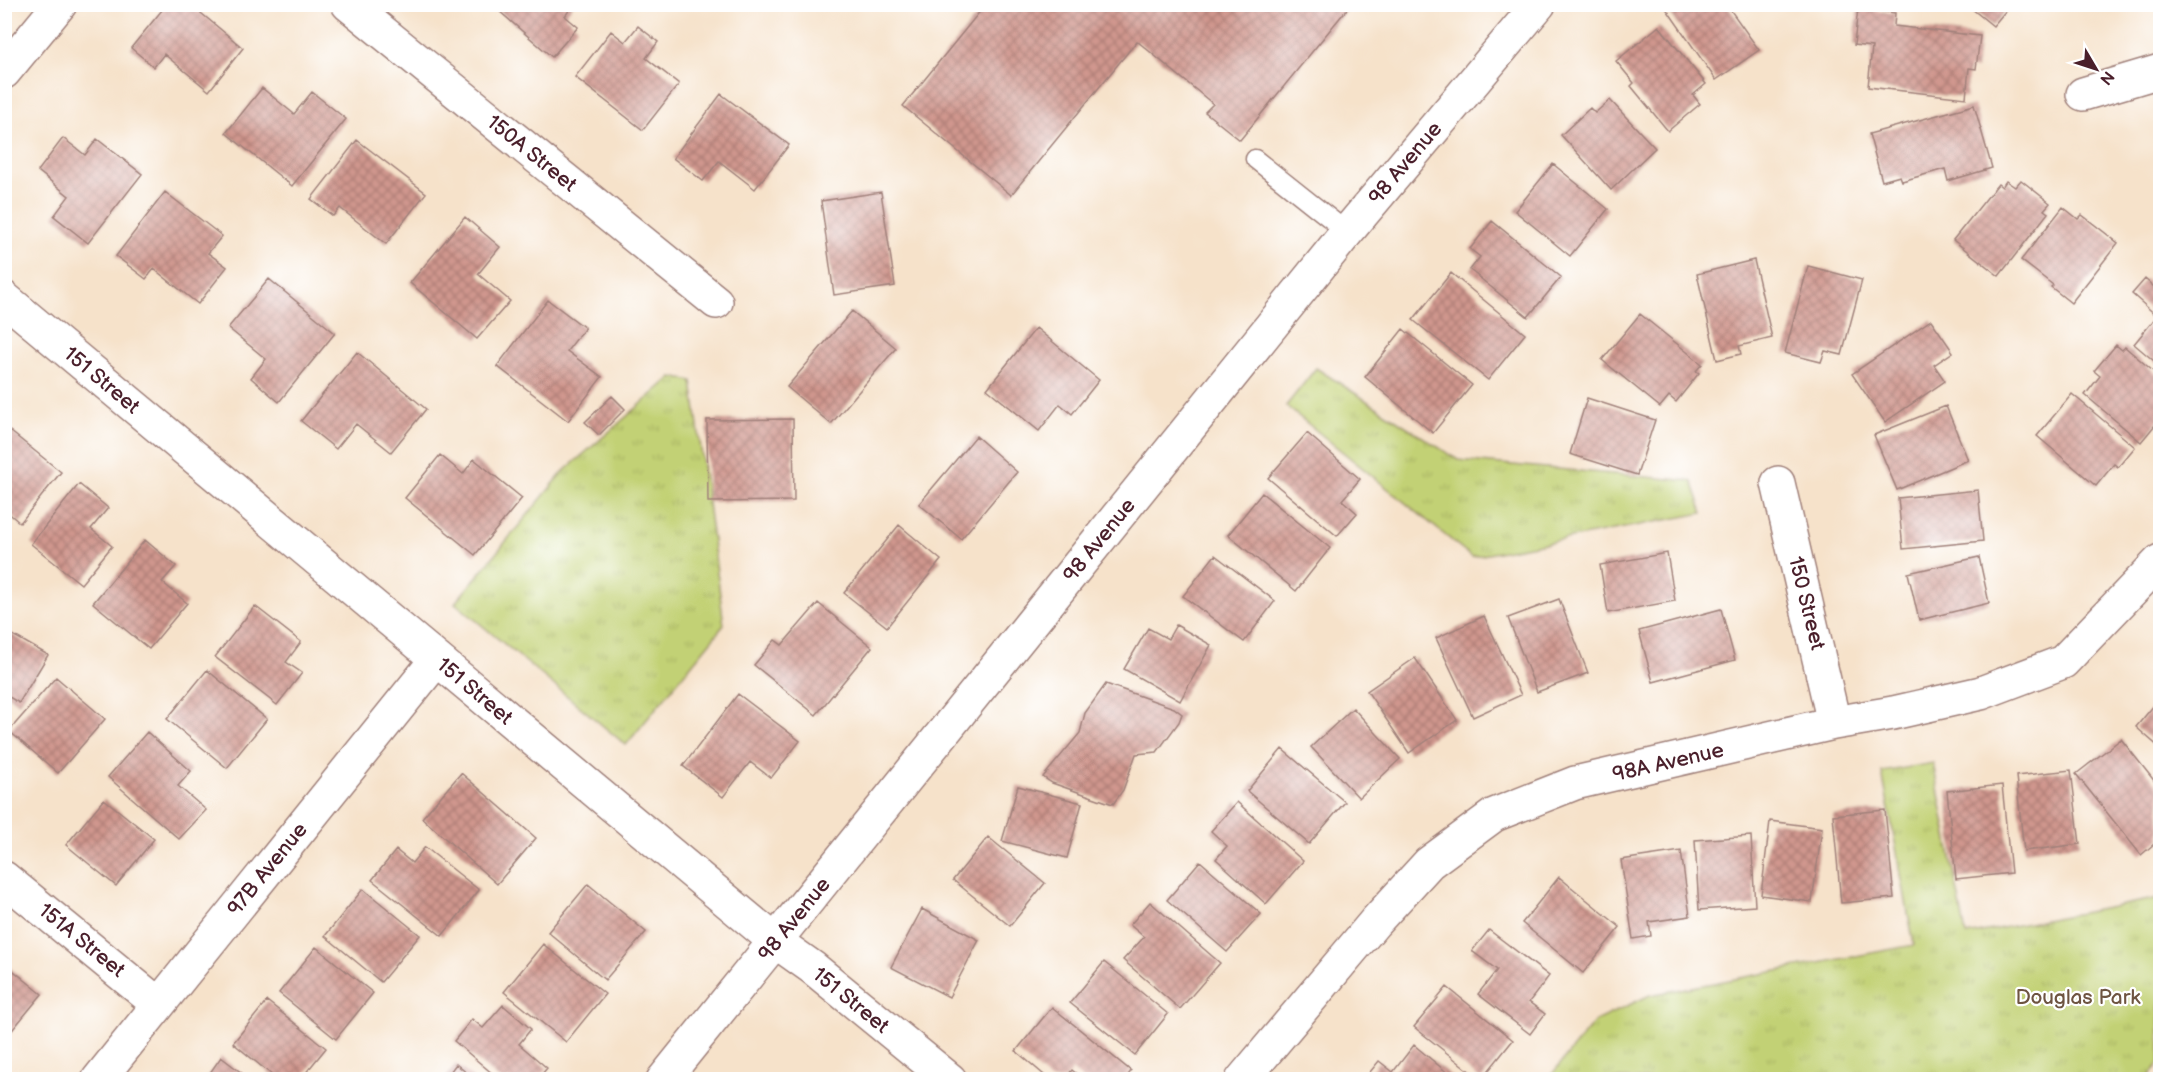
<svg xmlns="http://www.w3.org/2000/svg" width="2165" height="1084" viewBox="0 0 2165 1084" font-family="'Balsamiq Sans',sans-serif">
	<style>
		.grass { fill: url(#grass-tufts); stroke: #867850; stroke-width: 1.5 }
		.building { fill: url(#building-cross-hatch) }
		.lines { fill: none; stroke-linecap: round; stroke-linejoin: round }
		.service-casing { stroke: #a0807a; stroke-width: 21 }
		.minor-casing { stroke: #a0807a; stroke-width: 36 }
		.tertiary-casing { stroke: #a0807a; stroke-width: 36 }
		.service { stroke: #fff; stroke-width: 18 }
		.minor { stroke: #fff; stroke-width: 33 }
		.tertiary { stroke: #fff; stroke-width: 33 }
		.labels { text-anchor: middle; stroke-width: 4.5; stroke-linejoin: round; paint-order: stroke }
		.street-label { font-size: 21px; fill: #4a1f2b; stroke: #fff }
		.park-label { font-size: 21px; fill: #6e5441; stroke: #fff }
	</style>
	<defs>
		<pattern id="grass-tufts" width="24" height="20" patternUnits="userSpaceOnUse" patternTransform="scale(1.5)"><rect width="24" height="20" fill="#c2d174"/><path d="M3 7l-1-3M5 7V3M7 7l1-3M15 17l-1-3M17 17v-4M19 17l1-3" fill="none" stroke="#a8b365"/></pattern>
		<pattern id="building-cross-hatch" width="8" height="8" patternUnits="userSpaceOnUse" patternTransform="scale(1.5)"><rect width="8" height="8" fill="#d0978e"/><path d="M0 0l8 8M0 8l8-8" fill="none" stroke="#ab7b74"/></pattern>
	</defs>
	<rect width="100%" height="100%" fill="#fff"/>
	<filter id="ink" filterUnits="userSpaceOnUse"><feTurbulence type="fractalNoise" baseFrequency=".0167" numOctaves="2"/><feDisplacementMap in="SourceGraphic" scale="12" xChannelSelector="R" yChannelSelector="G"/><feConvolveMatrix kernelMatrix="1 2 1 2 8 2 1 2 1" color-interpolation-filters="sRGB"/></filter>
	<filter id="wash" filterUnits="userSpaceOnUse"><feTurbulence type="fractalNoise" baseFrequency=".008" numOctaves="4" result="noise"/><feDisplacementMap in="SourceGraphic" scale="24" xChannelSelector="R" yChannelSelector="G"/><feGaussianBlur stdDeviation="1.35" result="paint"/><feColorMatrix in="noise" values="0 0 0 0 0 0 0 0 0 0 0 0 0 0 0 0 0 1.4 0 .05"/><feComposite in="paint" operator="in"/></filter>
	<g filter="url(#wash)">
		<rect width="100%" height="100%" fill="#f6e2ca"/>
		<path class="grass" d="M1316,368L1458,460L1692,481L1703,513L1472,557L1286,406Z
			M672,377L692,381L724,625L626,745L455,603L564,471Z
			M1933,763L1966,935L2160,898V1063L2147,1079H1548L1595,1021L1650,995L1914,945L1882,772Z"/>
		<g id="blocks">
			<path class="building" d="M167,4H190L243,48L209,91L164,54L154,67L131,48Z
				M491,4H574L565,16L578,27L552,57Z
				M986,4H1342L1347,9L1240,140L1205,112L1213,104L1137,41L1011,195L903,106Z
				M1663,4H1734L1729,8L1759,50L1716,80Z
				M1966,4H2003L2008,8L1993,26Z
				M1858,8L1895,13L1894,26L1980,36L1976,69L1969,68L1966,98L1868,87L1872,47L1854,45Z
				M638,26L658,42L646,58L679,84L643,130L575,77L611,31L625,42Z
				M1659,26L1706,84L1693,95L1700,104L1668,131L1631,86L1634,83L1616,61Z
				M262,88L294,114L312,92L346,119L292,186L226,133Z
				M721,94L789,145L755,189L719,161L703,181L673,158Z
				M1610,100L1655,148L1611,190L1561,135L1590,108L1595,113Z
				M1974,105L1992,168L1948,181L1945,169L1902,181L1900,176L1882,181L1869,134Z
				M63,138L85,155L97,139L142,174L88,243L54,216L69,196L38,171Z
				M357,140L426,193L386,244L340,208L333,216L311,199Z
				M1553,164L1608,209L1570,256L1515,211Z
				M2021,180L2050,203L2044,210L2048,213L1999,276L1953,240L1998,184L2002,187L2006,181L2015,187Z
				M165,192L222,236L208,253L227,267L198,304L154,269L146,279L116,256Z
				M881,192L895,286L834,295L821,201Z
				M2063,207L2078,219L2082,215L2118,243L2071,303L2051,287L2053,285L2021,260Z
				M465,217L500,247L478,274L510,301L477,339L410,283Z
				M1492,221L1561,277L1528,317L1470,270L1480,257L1470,249Z
				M1754,260L1772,338L1739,346L1741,354L1717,360L1697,274Z
				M1808,266L1862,280L1842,355L1825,351L1821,362L1785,353Z
				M1451,273L1525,334L1488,380L1413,320Z
				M269,279L335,333L279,402L251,378L266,359L228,328Z
				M2145,279L2160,292V366L2134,344L2157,316L2132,294Z
				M548,300L585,328L567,351L602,377L568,421L497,366Z
				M852,311L896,348L831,424L787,387Z
				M1640,314L1702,364L1696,371L1699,373L1676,402L1669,396L1660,407L1602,360Z
				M1931,320L1953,352L1934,365L1945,381L1885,422L1852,374Z
				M1036,328L1099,380L1072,414L1060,404L1039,431L987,389Z
				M1403,329L1472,385L1433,433L1365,377Z
				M2116,345L2122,350L2125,347L2160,377V419L2141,442L2085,395L2100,376L2094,371Z
				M357,352L426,409L391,452L356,424L336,449L301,421Z
				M2072,394L2135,447L2118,467L2114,464L2096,486L2037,436Z
				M612,396L625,409L599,435L585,422Z
				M1587,398L1655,420L1637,475L1570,454Z
				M1946,406L1968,460L1897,490L1874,435Z
				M793,419L794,501L708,502L707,420Z
				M5,427L61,472L20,523L5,510Z
				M1307,433L1360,479L1342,500L1357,513L1337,536L1268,478Z
				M976,436L1017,472L961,539L919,504Z
				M440,455L463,474L474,459L522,498L475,555L405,498Z
				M79,484L108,508L91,529L112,546L81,584L31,544Z
				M1978,490L1983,541L1903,549L1898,498Z
				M1262,493L1330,548L1296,591L1228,535Z
				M899,525L941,560L887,627L844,593Z
				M145,540L176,566L162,582L187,603L149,649L93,603Z
				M1667,553L1675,601L1608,613L1600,565Z
				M1215,555L1275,601L1244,642L1183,596Z
				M1979,557L1989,603L1919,620L1908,573Z
				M1559,599L1588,673L1537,692L1508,618Z
				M818,603L872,647L816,715L754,665L775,640L782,645Z
				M255,606L301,642L286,662L302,673L277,705L215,657Z
				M1721,609L1735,660L1653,682L1639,631Z
				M1484,616L1521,695L1473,717L1436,638Z
				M1176,625L1211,645L1180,701L1124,669L1148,628L1168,639Z
				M4,630L48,655L19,703L4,694Z
				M1415,658L1457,720L1409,753L1367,691Z
				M207,670L267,719L227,768L167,719Z
				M56,677L105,719L58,773L9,731Z
				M1106,684L1174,708L1182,714L1179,722L1157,752L1136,754L1123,790L1113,804L1052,783L1043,777L1080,733L1085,713Z
				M738,694L800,741L771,778L750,762L723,797L683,766Z
				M2160,698V748L2136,727Z
				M1353,708L1400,759L1359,798L1311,747Z
				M147,732L191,771L178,786L206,810L179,839L108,777Z
				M2121,739L2160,788V839L2141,855L2076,774Z
				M1282,749L1345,802L1309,844L1247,791Z
				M2071,770L2080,844L2024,851L2016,776Z
				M461,773L536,838L497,884L422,818Z
				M2002,785L2011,873L1956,879L1947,791Z
				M1018,786L1082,803L1067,858L1002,841Z
				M104,799L154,839L116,886L66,845Z
				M1237,802L1303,861L1266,904L1216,859L1227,846L1211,831Z
				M1885,810L1894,898L1841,903L1833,815Z
				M1770,821L1822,828L1812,902L1761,895Z
				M1751,836L1755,906L1699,910L1695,840Z
				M988,837L1045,883L1010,926L953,880Z
				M425,847L479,890L442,936L372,880L396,850L412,863Z
				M1681,851L1690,916L1649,922L1651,936L1633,939L1621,860Z
				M1200,861L1261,914L1227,952L1167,900Z
				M1559,877L1620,927L1583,973L1522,923Z
				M588,884L646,932L605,980L548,932Z
				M363,889L420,935L381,982L325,936Z
				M1150,902L1220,963L1180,1009L1123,960L1144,937L1130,925Z
				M922,909L979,940L949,997L891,967Z
				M1489,930L1549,976L1529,1002L1545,1014L1530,1034L1478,994L1497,970L1472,951Z
				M543,944L605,994L566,1042L504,992Z
				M316,947L373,993L336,1039L279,993Z
				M1104,962L1168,1014L1135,1055L1070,1003Z
				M4,963L42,994L4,1040Z
				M1447,987L1513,1040L1481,1080L1414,1027Z
				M267,1001L326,1048L300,1080H278L233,1043Z
				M503,1005L531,1029L519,1044L547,1068L537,1080H500L454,1041L472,1019L483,1028Z
				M1052,1007L1131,1071L1125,1080H1084L1072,1070L1064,1080H1050L1016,1051Z
				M1414,1045L1456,1080L1365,1078L1379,1061L1393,1072Z
				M221,1057L251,1080H205Z
				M456,1064L475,1080H444Z"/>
		</g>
	</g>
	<g filter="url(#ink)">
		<use href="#blocks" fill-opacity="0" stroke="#a0807a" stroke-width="1.5"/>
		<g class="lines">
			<defs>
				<path id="service" d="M1255,159L1347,232"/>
				<path id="minor" d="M348,4L716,302
					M4,72L60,4
					M2083,94L2160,71
					M4,298L775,941L813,968L950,1080
					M1778,483L1834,723
					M4,878L158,1004
					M98,1080L437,659
					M1242,1080L1375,922L1429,863L1494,815L1575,783L1834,723L1893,713L1981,693L2063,662L2160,561"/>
				<path id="tertiary" d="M663,1080L1347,232L1539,4"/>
			</defs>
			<use href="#service" class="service-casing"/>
			<use href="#minor" class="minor-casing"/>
			<use href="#tertiary" class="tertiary-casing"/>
			<use href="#service" class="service"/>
			<use href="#minor" class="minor"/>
			<use href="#tertiary" class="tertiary"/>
		</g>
	</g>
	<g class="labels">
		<g class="street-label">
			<text transform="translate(532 153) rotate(39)" y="7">150A Street</text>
			<text transform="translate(1405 163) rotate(-50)" y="7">98 Avenue</text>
			<text transform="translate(102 380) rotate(40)" y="7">151 Street</text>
			<text transform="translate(1099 540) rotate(-51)" y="7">98 Avenue</text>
			<text transform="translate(1807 603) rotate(76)" y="7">150 Street</text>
			<text transform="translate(475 691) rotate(40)" y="7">151 Street</text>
			<text transform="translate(1668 762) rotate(-13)" y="7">98A Avenue</text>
			<text transform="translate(267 869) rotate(-51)" y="7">97B Avenue</text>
			<text transform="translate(794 919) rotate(-51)" y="7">98 Avenue</text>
			<text transform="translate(82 940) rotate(39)" y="7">151A Street</text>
			<text transform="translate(851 1000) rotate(39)" y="7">151 Street</text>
		</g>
		<g class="park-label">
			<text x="2078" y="1004">Douglas Park</text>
		</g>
	</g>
	<rect width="2165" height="1084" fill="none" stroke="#fff" stroke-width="24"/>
	<g transform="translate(2096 69) rotate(129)" stroke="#ffffff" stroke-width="4.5" paint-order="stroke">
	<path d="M0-4.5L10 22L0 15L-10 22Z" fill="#4a1f2b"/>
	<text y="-9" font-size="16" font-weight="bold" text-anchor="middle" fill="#4a1f2b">N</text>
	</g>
</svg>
